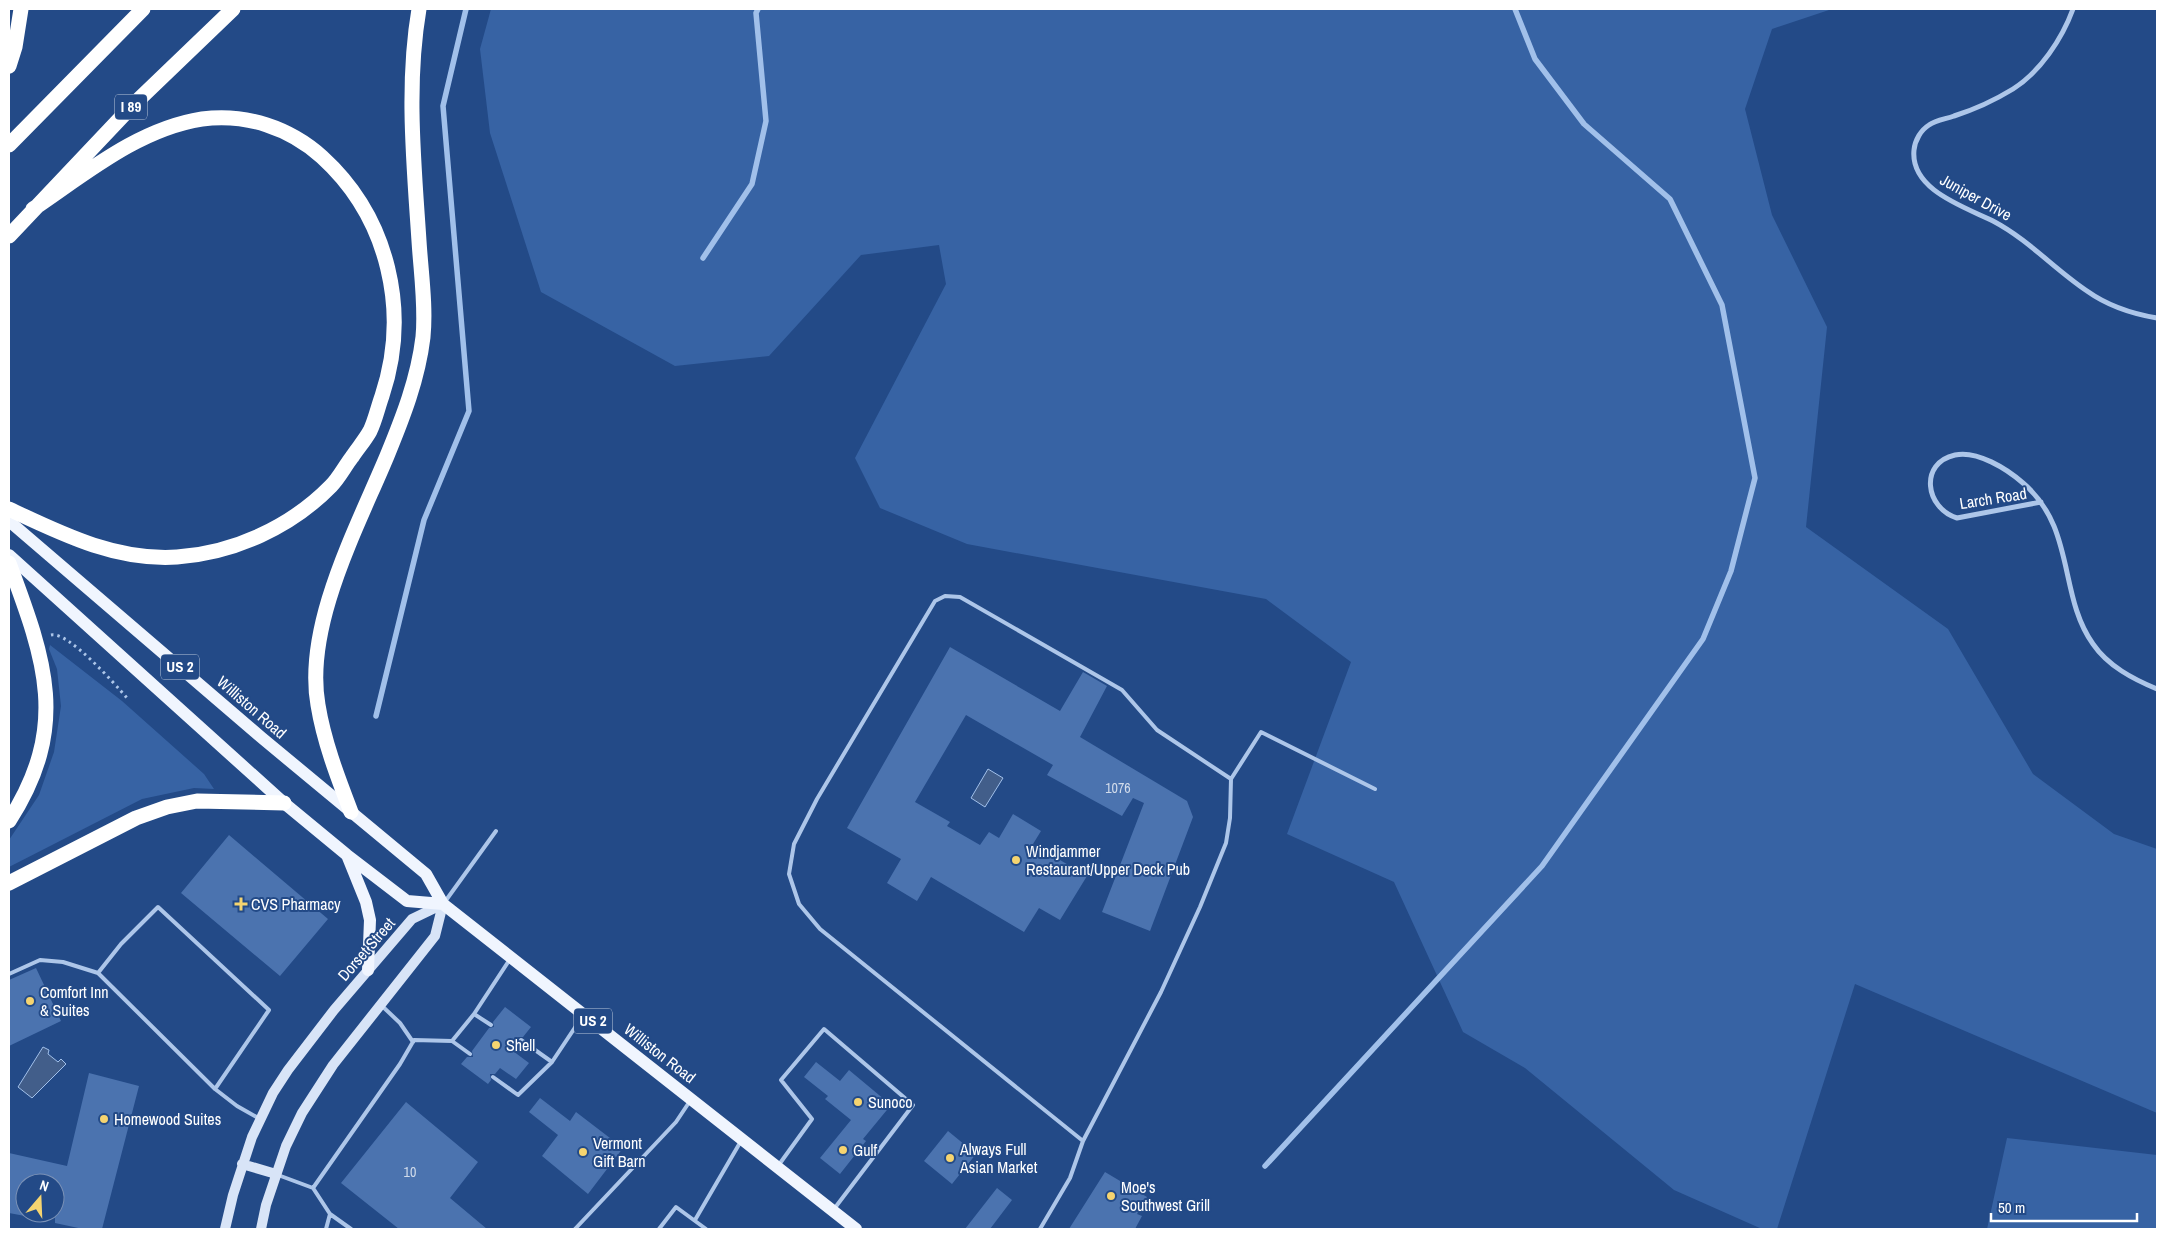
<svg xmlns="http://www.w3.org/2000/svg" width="2166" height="1238" viewBox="0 0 2166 1238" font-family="'Archivo Narrow',sans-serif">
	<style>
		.green { fill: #3763a4 }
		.water { fill: #425e8a; stroke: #a1c0ea }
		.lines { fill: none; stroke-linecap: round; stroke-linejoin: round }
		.stream { stroke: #a1c0ea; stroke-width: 5.5 }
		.building { fill: #4b73af }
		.path { stroke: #adc6e9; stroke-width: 3; stroke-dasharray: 2.5 4; stroke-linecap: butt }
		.lane { stroke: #adc6e9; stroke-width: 4 }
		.street { stroke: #adc6e9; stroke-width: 5 }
		.secondary { stroke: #d8e4f7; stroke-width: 10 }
		.primary { stroke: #f0f5fe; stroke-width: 12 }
		.highway { stroke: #fff; stroke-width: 15 }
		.poi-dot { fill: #f5d470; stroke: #234a87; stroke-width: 2 }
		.labels { text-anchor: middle; stroke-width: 4; stroke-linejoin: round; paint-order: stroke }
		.number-label { font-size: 14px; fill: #d2dceb }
		.shield { fill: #234a87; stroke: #bdc9db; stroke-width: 1 }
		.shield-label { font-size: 15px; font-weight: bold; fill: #fff }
		.street-label { font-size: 16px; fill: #fff; stroke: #234a87 }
		.poi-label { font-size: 16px; fill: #fff; stroke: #234a87; text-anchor: start }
	</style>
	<rect width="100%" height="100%" fill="#234a87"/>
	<path class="green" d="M491,9H1832L1772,29L1745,109L1772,215L1827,327L1806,527L1948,629L2033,774L2114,834L2157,849V1113L1855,984L1777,1229H1762L1674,1190L1525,1068L1463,1032L1394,882L1287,834L1351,662L1266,599L967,544L880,508L855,458L946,284L939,245L861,255L769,356L675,366L541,292L490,133L480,49Z
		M50,645L122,701L204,774L214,789L194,788L142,799L9,867V840L39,795L54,752L61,706L57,669L49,649Z
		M2007,1138L2157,1155V1229H1987Z"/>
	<path class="water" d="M988,769L1003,778L985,807L971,798Z
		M43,1047L49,1050L48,1054L58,1062L61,1059L66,1064L32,1098L18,1087Z"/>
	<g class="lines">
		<path class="stream" d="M703,258L752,184L766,121L756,13L758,9
			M376,716L424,520L469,411L443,106L466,9
			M1265,1166L1542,866L1703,639L1731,571L1755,478L1722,305L1670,199L1584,124L1535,59L1515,9"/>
	</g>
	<path class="building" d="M950,647L1060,711L1083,672L1107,686L1080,737L1187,801L1193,817L1150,931L1102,912L1144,803L1133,798L1122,816L1047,775L1053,765L966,715L915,802L950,822L947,826L980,845L989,832L999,838L1013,814L1041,831L1033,844L1087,876L1060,920L1039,908L1024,932L931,877L917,901L887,883L901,859L847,828Z
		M229,835L328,919L280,976L181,893Z
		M36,968L61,1021L9,1046V980Z
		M505,1007L531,1027L523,1037H518L519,1043L513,1051L529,1063L516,1079L500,1068L495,1074H490L491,1080L488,1084L461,1064L467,1057H473L472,1051L489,1028L494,1027L493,1022Z
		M816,1062L840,1081L849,1070L891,1105L863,1139L866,1141L840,1174L820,1158L851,1120L825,1099L828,1096L804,1077Z
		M89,1073L139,1086L102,1229H83L55,1223V1183H25V1216L9,1213V1153L67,1166Z
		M540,1098L570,1121L576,1112L623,1148L588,1194L542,1156L558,1135L529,1112Z
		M406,1102L478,1162L450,1198L487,1229H399L341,1183Z
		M948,1131L976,1154L952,1184L924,1161Z
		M1105,1172L1147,1197L1137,1214L1142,1216L1135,1229H1069Z
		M997,1188L1012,1200L990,1229H965Z"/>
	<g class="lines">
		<path class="path" d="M51,635C68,631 115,684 127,698"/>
		<path class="lane" d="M444,903L496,831
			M9,974L40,960L63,962L98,973
			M381,1005L400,1023L413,1042
			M491,1025L474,1014L510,959
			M521,1040L552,1062L582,1017
			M452,1041L474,1014
			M493,1077L518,1095L552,1062
			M215,1089L269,1010L158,907L121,944L98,973L215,1089L237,1106L260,1119
			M1083,1141L820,929L799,904L789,874L794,844L817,799L935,601L945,596L960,597L1122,690L1157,730L1231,779
			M778,1166L812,1119L781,1080L824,1029L913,1105L834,1209
			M278,1175L313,1188L330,1214L351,1229
			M313,1188L400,1064L414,1040L452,1041L470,1054
			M695,1220L741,1141
			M326,1229L330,1214
			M575,1229L676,1122L690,1101
			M659,1229L676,1207L706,1229
			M1040,1229L1070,1178L1083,1141L1161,992L1200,907L1226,843L1230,818L1231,779L1261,732L1375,789"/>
		<path class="street" d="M2073,9C2062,39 2040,72 2013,89C1995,100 1973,110 1954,116C1946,119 1936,120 1929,125C1921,130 1915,140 1914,150C1910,190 1965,207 1993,221C2029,240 2054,269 2087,291C2108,306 2133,314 2157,318
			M2041,502L1957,518C1925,508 1919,463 1955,455C1977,450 2007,469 2023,483C2076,528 2058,595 2093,644C2108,666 2133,679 2157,689"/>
		<path class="secondary" d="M242,1164L276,1174
			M225,1229L233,1195L252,1137L273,1093L288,1070L334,1010L412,919L443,904
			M261,1229L266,1205L286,1146L302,1113L333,1065L435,936L443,904"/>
		<path class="primary" d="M9,521L262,738L426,874L443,904L856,1229
			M9,555L284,803L347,855L407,901L443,904
			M347,855L366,902L370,920L368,970"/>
		<path class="highway" d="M9,66L15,47L21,9
			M9,145L143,9
			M9,236L132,106L233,9
			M9,509C62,534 116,561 177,557C234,553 291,527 331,486C339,478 345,466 352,457C358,448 365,440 370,431C375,421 378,407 382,396C410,312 389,218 322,157C290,128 246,113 202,119C138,129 85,174 33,209
			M9,563C45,660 70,726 9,821
			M351,812C338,778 324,742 318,705C304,626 357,528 387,456C403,417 418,379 423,337C426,306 421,273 419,241C414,165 406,85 419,9
			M9,883L136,818L167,807L197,801L284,803"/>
	</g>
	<g class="poi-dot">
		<circle cx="1016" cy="860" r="5"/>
		<path d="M238.5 896.5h5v5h5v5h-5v5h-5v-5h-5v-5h5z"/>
		<circle cx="30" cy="1001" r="5"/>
		<circle cx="496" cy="1045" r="5"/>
		<circle cx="858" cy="1102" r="5"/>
		<circle cx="104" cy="1119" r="5"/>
		<circle cx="843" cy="1150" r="5"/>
		<circle cx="583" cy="1152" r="5"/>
		<circle cx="950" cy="1158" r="5"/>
		<circle cx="1111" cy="1196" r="5"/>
	</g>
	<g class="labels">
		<g class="number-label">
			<text x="1118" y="793">1076</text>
			<text x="410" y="1177">10</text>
		</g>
		<g class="shield">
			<rect x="115" y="94.5" width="32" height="25" rx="4"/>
			<rect x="161" y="654.5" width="38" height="25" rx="4"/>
			<rect x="574" y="1008.5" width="38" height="25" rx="4"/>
		</g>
		<g class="shield-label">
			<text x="131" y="112">I 89</text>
			<text x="180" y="672">US 2</text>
			<text x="593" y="1026">US 2</text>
		</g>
		<g class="street-label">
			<text transform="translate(1976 197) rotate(29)" y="6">Juniper Drive</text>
			<text transform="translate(1993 498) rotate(-9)" y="6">Larch Road</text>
			<text transform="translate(252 707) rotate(41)" y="6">Williston Road</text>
			<text transform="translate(366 949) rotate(-49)" y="6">Dorset Street</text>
			<text transform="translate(660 1053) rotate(38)" y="6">Williston Road</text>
		</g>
		<g class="poi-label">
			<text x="1026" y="857">Windjammer<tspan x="1026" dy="18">Restaurant/Upper Deck Pub</tspan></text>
			<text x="251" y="910">CVS Pharmacy</text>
			<text x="40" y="998">Comfort Inn<tspan x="40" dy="18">&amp; Suites</tspan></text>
			<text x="506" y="1051">Shell</text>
			<text x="868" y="1108">Sunoco</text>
			<text x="114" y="1125">Homewood Suites</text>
			<text x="593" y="1149">Vermont<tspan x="593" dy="18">Gift Barn</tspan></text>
			<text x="960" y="1155">Always Full<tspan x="960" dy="18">Asian Market</tspan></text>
			<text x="853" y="1156">Gulf</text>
			<text x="1121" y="1193">Moe's<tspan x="1121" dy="18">Southwest Grill</tspan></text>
		</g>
	</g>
	<rect width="2166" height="1238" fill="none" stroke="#ffffff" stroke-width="20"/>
	<g transform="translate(40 1198) rotate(19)"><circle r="24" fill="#234a87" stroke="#7b92b7"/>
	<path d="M0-4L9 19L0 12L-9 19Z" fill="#f5d470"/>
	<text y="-8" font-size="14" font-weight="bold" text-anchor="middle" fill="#ffffff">N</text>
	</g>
	<path d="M1991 1213v8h146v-8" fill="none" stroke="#ffffff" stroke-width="2.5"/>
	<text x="1998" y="1213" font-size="15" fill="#ffffff" stroke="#234a87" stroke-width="4" paint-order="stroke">50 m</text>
</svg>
